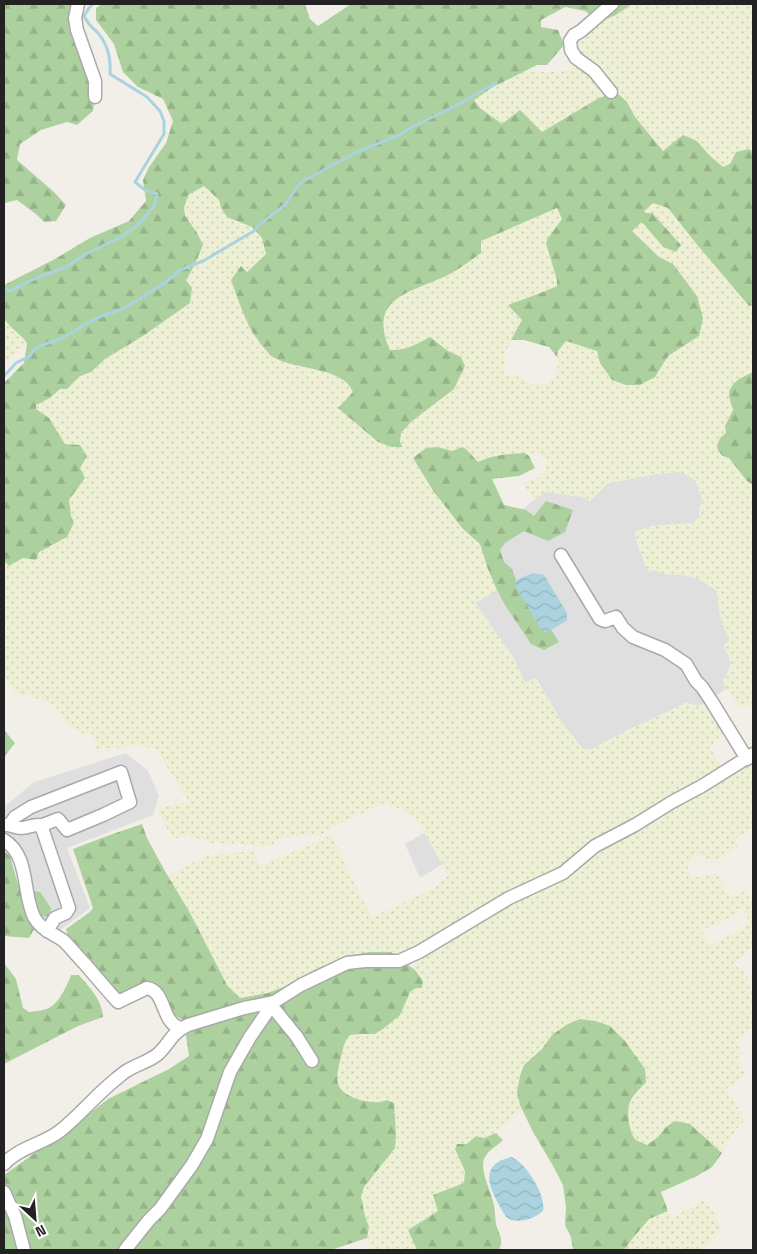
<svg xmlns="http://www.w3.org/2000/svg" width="757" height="1254" viewBox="0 0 757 1254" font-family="'Space Grotesk',sans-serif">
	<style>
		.residential { fill: #e0dfdf }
		.farmland { fill: url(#farmland-dots); fill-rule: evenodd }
		.forest { fill: url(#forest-firs) }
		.water { fill: url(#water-waves) }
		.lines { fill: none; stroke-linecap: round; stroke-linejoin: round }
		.stream { stroke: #aad3df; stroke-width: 3 }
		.minor-casing { stroke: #a9a9a9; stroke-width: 15 }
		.minor { stroke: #fff; stroke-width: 12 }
	</style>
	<defs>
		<pattern id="farmland-dots" width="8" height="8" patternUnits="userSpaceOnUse" patternTransform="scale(1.25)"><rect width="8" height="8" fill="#eef0d5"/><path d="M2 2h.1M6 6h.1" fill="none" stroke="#ccceb7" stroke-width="1.8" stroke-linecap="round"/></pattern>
		<pattern id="forest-firs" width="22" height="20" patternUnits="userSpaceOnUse" patternTransform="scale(1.25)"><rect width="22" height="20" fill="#add19e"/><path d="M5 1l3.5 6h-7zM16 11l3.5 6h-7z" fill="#95b388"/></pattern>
		<pattern id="water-waves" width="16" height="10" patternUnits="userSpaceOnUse" patternTransform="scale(1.25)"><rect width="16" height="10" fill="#aad3df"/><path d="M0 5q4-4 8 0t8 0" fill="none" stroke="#92b5bf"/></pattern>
	</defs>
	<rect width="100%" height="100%" fill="#f2efe9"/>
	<path class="residential" d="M678,472L687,475L696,481L703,501L699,508L700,517L693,523L652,526L635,532L654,570L664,574L683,575L699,579L715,588L717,591L720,615L729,640L725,646L731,663L726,677L722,681L727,688L706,703L698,706L686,703L626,731L590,750L583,749L563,724L536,678L525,683L513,657L475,603L497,590L480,544L534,500L546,492L583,497L590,501L608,483L657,474Z
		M126,753L148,771L159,796L153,815L67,848L90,908L50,938L29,914L12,855L4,848V807L34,782Z
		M426,832L450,860L420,878L405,844Z"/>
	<path class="farmland" d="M632,4H753V152L749,149L730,164L723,168L710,156L663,151L635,117L627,102L599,98L542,132L520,110L502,124L480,108L473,100L493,87L526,70L531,72H549L567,70L580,56L578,46L584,34L600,22L616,15Z
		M203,186L219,200L221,208L227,217L252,227L262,238L266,254L246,272L241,266L238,298L246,320L257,341L291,365L321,371L340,378L352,387L353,392L338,408L377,442L400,441L401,433L411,422L454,389L453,353L448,351L430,337L411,347L399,351H390L385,338L384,316L392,302L403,294L447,275L481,253L480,241L557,208L562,219L548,238L550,258L557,280V286L543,292L508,305L522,320L505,353V374L517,376L530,384L550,383L557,375L558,351L566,341L597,351L600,363L655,377L668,356L699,336L697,296L673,264L659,257L631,231L642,221L663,247L676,252L681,245L643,211L653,202L668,208L694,241L749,306L753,305V372L739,379L729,395L733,410L725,426L726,433L720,438L723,456L729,458L747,481L753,485V707L738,706L722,682L726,677L731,663L724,646L729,640L720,615L717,591L699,579L683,575L664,574L654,570L648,572L636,541L635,532L643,529L652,526L693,523L700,517L699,508L703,501L696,481L687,475L678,472L657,474L608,483L590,501L583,497L546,492L534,500L523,483L537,478L546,471V460L540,454L525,453L489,457L478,462L468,450L452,451L438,447L413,458L434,492L463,529L480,544L488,569L497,590L475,603L513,657L525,683L536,678L563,724L583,749L590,750L626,731L686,703L698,706L706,703L724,732L713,743L711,750L722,766L703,779L616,826L591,842L576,853L557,872L414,948L402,952H370L346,956L312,971L286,986L268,993L240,998L227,985L189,911L167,876L205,856L220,853H236L253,851L261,866L331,835L369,912L375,916L434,888L448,876L426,835L419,823L409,815L386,802L372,809L338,824L321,835L287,837L275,840L274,845L261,847L242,844L210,843L188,835L173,839L166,826L158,808L189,802L157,751L144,746L97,749L92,736L88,734L81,733L65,723L56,707L47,702L29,696L15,694L4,675V637L7,625L4,622V560L9,566L23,558L36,560L39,552L67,537L74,523L71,516L69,500L75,491L80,468L87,456L80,445L65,444L49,418L36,409V405L50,398L60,389H67L80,376L91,372L105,359L143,336L190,304L186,280L193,268L196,231L185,216L184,208L187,195Z
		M4,320H5L10,326L24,339L27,343L19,353L4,364Z
		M753,759V829L736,838L738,847L712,862L706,858L696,856L688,863L689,878L717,874L730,896L746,891L753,904V944L746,954L733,964L746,973L753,992V1029L736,1040L742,1053L738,1058L746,1075L727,1088L730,1095L741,1111L745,1120L735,1131L722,1153L690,1124L666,1127L658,1137L647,1145L637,1141L631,1133L629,1121V1104L637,1092L646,1082L645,1069L637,1059L552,1035L542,1049L524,1065L517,1092L522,1109L496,1133L484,1138L476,1136L467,1144L455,1149L465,1171L464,1183L434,1195L438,1211L408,1230L417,1250H370L367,1238L369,1227L365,1216L361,1196L364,1187L395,1148L396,1136L394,1103L370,1102L352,1097L342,1091L337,1083V1072L345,1040L350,1035L360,1034L406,1000L410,991L416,988H421L423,981L412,967L428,954L444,945L482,918ZM741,910L746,913L748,915L747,921L742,928L731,935L711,945L701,931L702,930L719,923L735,915Z
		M703,1200L711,1208L721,1230L703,1250H624L633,1238L649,1219L668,1211L671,1214L676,1216Z"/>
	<path class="forest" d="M4,4H73L79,45L94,103L93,111L77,125L67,122L41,130L20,144L17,160L54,192L66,205L56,221L44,222L36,214L17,200L4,203Z
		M102,4H305L310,19L318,26L351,4H632L616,15L600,22L585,11L565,7L541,20V27L558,30L564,45L547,65H537L493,87L474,100L480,108L502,124L520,110L542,132L599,98L616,92L627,102L635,117L663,151L683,135L697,141L710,156L723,167L730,164L736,152L749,149L753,152V305L749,306L694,241L668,208L653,203L644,211L646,213H652L681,245L676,252L663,247L642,222L632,231L659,257L673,264L697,296L703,318L699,336L668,356L655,377L640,385H626L612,380L600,363L597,351L566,341L558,351L557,357L549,347L524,340H511L522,320L508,305L543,292L557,286V280L546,243L548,238L562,219L557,208L481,241V253C470,261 458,270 446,276C409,293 367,298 390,350C405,351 417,344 430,337L448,351L461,357L465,366L454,389L411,422L401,433L400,441L402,447H391L378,442L338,408L353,392C344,367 294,370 273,357C270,356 268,352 265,349C247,330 240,304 231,280L241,266L247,272L266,254L262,238L252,227L227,217L221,208L219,200L204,186L188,195L184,208L185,216L196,231L203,245L193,268L186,280L192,288L190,303L143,336L105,359L91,372L80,376L67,389H60L50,398L36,405V409L49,418L65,444L80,445L87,456L80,468L85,478L69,500L71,516L74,523L67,537L39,552L36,560L23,558L9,566L4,561V383L24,363L27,343L24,339L10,326L4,319V285L55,259L90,238L129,221L146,201L143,180L149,167L166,143L173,121L163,99L138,87L123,72L114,44L96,20V8Z
		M753,372V485L747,481L729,458L723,456L718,451L717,445L720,438L726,433L725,426L733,410C732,406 729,399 729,394C731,381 743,377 753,372Z
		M438,447L452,451L462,447C470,451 472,456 478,462C493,455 508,454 525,453L529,456L535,468L519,476L492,479L504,505L526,510L534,516L546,501L573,510L565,532L548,541L524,531L505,543L500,550L504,562L512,569L516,580L515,582L545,632L551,630L559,642L544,650L531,644L505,605L497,590L488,569L480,544L463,529L434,492L413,458L426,448Z
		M4,730L15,743L4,757Z
		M142,824L147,838L166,873L189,911L227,985L240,998L268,993L286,986L312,971L346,956L370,952H391L415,970L423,981L422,988H416L410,992L400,1015L383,1029L375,1034H360L350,1035C344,1041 343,1049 341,1057C335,1081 333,1091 360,1100C370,1102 378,1104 387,1100L394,1103L396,1136L395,1148L364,1187L361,1196L365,1216L369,1227L367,1238L331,1250H4V1175L80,1121L108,1099L169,1069L189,1056L184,1021L174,1015L169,1003L159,987L152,983L123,997L98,971L68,936L66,929L90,912L93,908L73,849L107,836Z
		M4,851L10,856L19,888L40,892L51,908L50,916L41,917L29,938L4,936Z
		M4,963L16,979L23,1008L29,1012C36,1011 45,1011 52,1006C60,1000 68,984 71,975H79C90,988 102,1000 103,1017L78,1026L4,1064Z
		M580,1019L595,1021L610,1026L625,1041L645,1069L646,1082C641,1088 631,1096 629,1105C627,1114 629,1133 636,1140C639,1142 643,1143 647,1145L658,1137L666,1127L675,1121L690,1124L722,1153L712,1167L697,1176L661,1192L668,1211L649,1219L633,1238L624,1250H573L571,1237L565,1225L566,1207L563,1185L552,1164L533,1132L520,1105L517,1092L520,1076L524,1065L542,1049L552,1035L566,1025Z
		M496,1133L503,1140C497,1146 487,1151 484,1159C480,1170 490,1190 493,1201C495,1208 495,1217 496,1224C499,1235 504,1239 499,1250H417L408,1230L438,1211L433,1195L464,1183L465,1171L455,1149L457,1144H467L476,1136L484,1138Z"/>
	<path class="water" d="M533,573L544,575L567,613V618L566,621L551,630L545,632L541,629L517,589L515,582L516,580Z
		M511,1157C525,1161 547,1196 543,1211C534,1219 517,1225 506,1217C494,1196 473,1166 511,1157Z"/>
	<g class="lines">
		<path class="stream" d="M4,289L10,291L34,279L66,267L86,254L123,236L140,223L154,206L157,194L145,190L135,182L164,134V121L160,111L147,97L110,74C111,58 108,44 97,32C91,27 88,24 84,16L89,8L93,4
			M4,376L16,363L30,356L34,350L40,346L57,340L73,332L87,323L104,315L120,310L128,306L166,282L180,270L203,261L254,231L260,224L285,205L300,183L357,152L399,135L414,126L457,105L496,83"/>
		<defs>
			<path id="minor" d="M78,4L75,18L77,30L95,81V97
				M611,92L594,71L576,58L571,50L570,41L574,35L581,31L612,4
				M561,555L600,619L605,621L616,617L623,628L633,637L665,650L686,664L696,681L702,687L712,702L747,759
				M10,824L15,817L31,807L121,772L130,802L103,815L67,830L58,819L40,826
				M4,825C11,824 14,828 21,828C26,828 33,825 38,825L42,828L69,908L66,913L55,918L47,931
				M4,840C30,856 22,893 34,917C41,930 53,933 64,941C71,948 78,957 85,964C96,977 107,990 118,1002L147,988C166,991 161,1022 180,1028
				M271,1005L297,1037L312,1061
				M4,1164C18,1148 43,1144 60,1131C80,1115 96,1095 116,1079C120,1076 124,1072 128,1070C138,1064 150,1061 158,1054C170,1043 171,1033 188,1025L244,1008L274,1002
				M4,1192L15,1216L24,1250
				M125,1250L149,1220L160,1209L192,1165L207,1139L230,1072L250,1037L274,1002L301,985L347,963L365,961H399L419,952L509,898L563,873L595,846L635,825L672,802L702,786L753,754"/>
		</defs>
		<use href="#minor" class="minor-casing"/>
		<use href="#minor" class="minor"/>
	</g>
	<rect width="757" height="1254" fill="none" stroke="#222222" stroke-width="10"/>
	<g transform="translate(35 1219) rotate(154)" stroke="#ffffff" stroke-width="4" paint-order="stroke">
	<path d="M0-4L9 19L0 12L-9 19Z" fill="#222222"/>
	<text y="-8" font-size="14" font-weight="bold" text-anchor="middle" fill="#222222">N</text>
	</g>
</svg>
